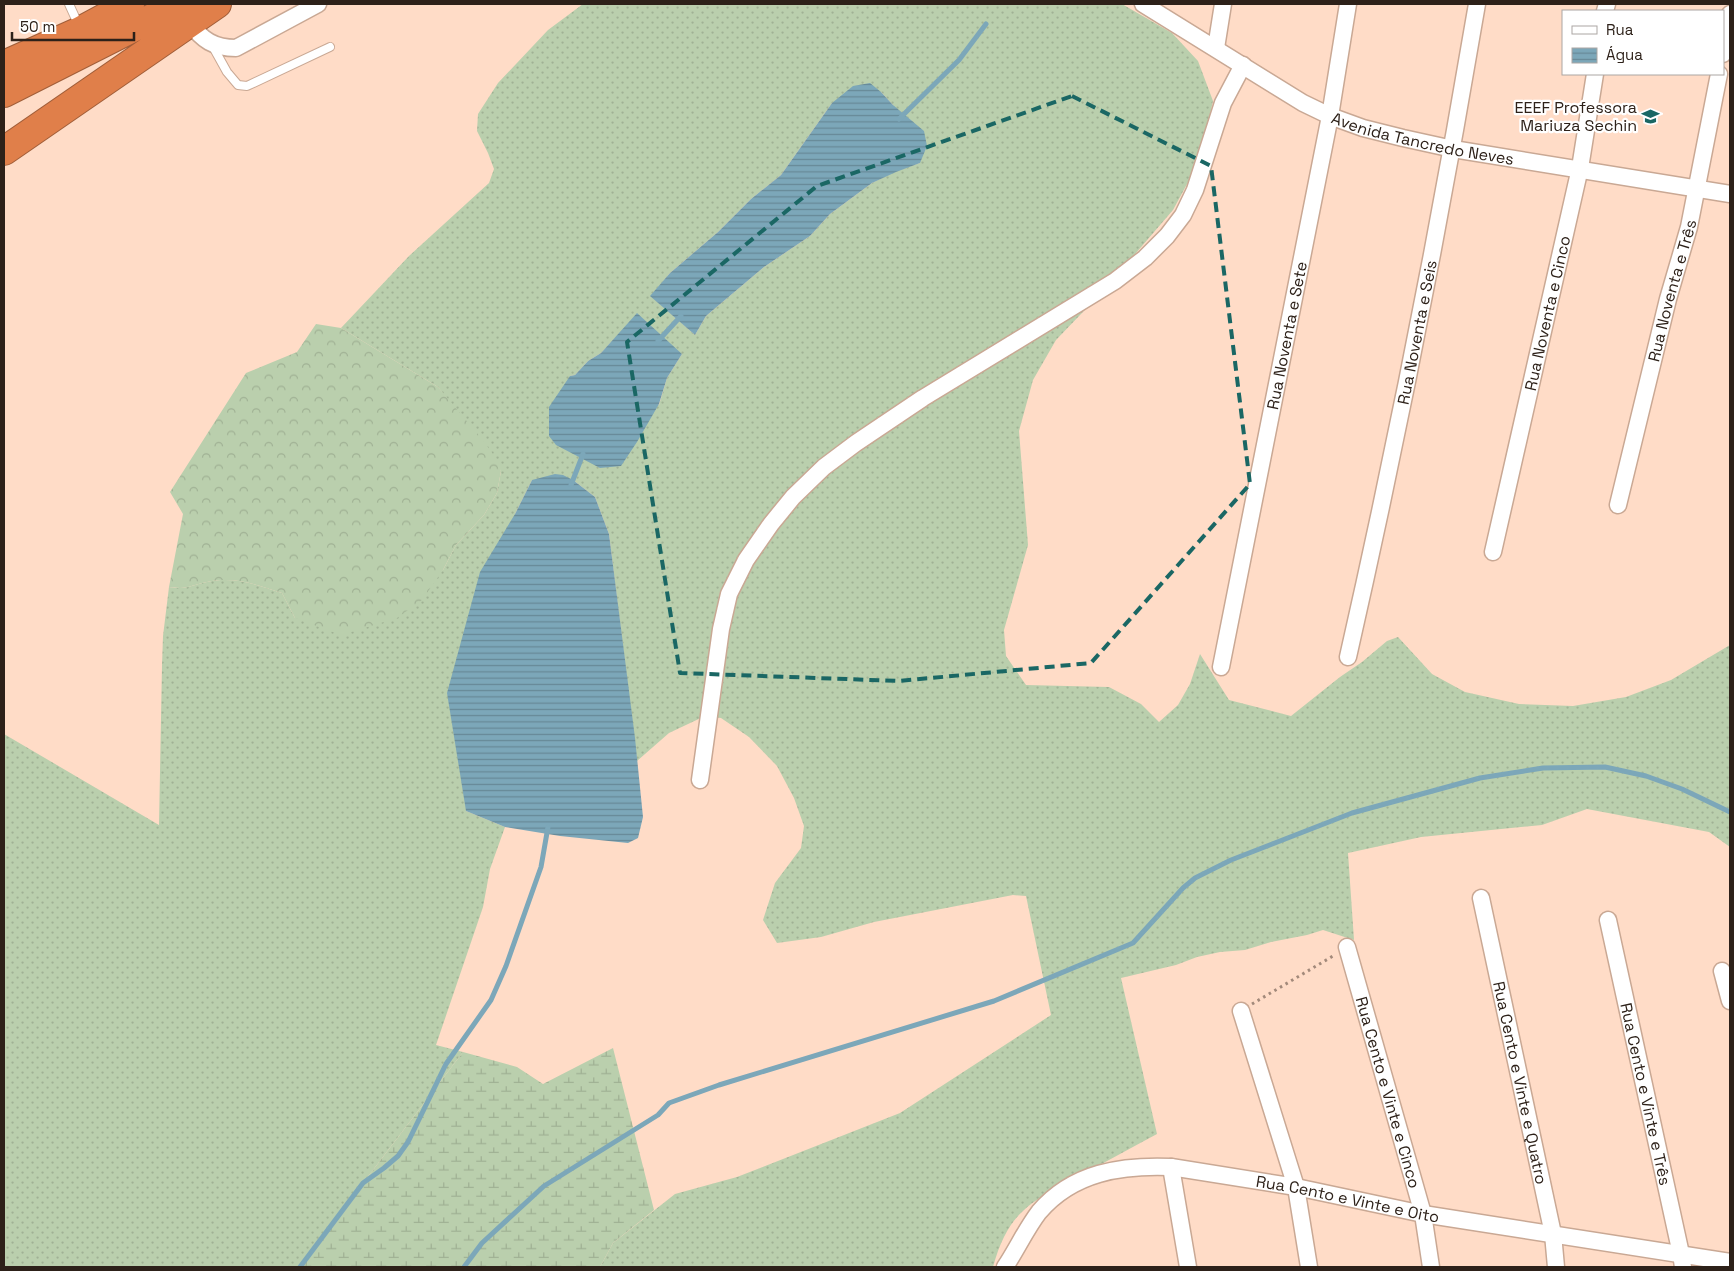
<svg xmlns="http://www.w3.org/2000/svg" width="1734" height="1271" viewBox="0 0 1734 1271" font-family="'Space Grotesk',sans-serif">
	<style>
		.grass { fill: url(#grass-dots); fill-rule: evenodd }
		.forest { fill: url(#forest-crowns) }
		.wetland { fill: url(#wetland-marsh) }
		.water { fill: url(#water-rules) }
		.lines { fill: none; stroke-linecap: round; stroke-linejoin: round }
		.stream { stroke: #7ca7b9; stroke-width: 5 }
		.service-casing { stroke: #c9a894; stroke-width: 10 }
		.minor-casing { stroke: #c9a894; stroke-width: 19 }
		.motorway-casing { stroke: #a15e39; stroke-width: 30 }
		.path { stroke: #a2897a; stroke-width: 3; stroke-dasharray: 2.5 4; stroke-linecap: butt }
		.service { stroke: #fff; stroke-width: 8 }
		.minor { stroke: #fff; stroke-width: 16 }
		.motorway { stroke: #e07f4a; stroke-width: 28 }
		.marked { fill: none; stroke: #1a6764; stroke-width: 4; stroke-dasharray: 10 6; stroke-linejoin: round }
		.labels { text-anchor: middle; stroke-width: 4.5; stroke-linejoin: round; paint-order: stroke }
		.poi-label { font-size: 16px; fill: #2d2119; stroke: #fff; text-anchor: end }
		.street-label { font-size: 16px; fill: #2d2119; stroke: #fff }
	</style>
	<defs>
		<pattern id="grass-dots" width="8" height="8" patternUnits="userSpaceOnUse" patternTransform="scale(1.25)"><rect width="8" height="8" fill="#bacfad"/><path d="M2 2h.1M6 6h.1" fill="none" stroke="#a0b194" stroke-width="1.8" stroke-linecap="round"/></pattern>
		<pattern id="forest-crowns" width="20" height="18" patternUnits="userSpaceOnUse" patternTransform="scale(1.25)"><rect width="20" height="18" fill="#bacfad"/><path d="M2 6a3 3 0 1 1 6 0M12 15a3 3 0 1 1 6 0" fill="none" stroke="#a0b194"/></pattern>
		<pattern id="wetland-marsh" width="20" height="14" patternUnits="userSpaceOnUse" patternTransform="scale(1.25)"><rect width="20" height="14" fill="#bacfad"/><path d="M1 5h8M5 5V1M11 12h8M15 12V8" fill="none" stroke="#a0b194"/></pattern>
		<pattern id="water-rules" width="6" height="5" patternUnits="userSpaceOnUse" patternTransform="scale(1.25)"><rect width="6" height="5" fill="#7ca7b9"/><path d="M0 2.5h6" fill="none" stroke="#668896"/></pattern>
	</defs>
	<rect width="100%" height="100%" fill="#ffdcc7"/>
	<path class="grass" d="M583,4H1122L1172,33L1198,61L1213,101L1200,160L1173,210L1105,289L1056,340L1033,380L1019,431L1028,545L1004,630L1006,656L1026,685L1109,687L1141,704L1159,722L1178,705L1190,684L1200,654L1229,700L1291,716L1340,677L1362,662L1387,641L1398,637L1432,674L1465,692L1519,704L1573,706L1626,697L1671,680L1730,645V847L1709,832L1587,809L1542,825L1421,837L1348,853L1354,940L1323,930L1307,935L1271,942L1245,950L1220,952L1197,957L1176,965L1121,978L1157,1134C1132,1147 1108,1161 1083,1174C1033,1201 1009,1209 993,1267H600L613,1243L675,1194L737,1177L900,1113L1051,1015L1026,896L1013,895L874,922L821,937L777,943L763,920L775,883L801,848L804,826L794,798L777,766L749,737L721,718L705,716L669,733L637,761L609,534L595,497L573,480H532L515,514L466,811L505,827L490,869L483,907L436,1045L463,1052L299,1267H4V734L159,825L162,666L163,636L169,587C189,590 190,585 207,582C235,576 257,585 282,593L295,618L443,570L456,545L484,515L497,493L501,471L438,387L341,328L409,256L489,183L494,169L488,153L477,131L478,114L498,83L548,30ZM881,92L893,105L920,163L896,171L872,183L830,214L810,236L764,267L706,316L695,335L651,296L670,273L718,232L751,199L781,175L832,103ZM615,338L682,354L667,378L659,405L570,376L575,375L588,361L601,353Z"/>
	<path class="forest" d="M316,324L341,328L438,387L482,439L495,457L501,471L497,493L484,515L456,545L443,570L422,600L397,618L341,635L295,618L282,593C257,585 235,576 207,582C190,585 189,590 169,587L183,514L170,492L246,373L297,352Z"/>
	<path class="wetland" d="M613,1048L654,1210L613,1243L600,1267H299L463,1052L517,1067L543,1084Z"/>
	<path class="water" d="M870,83L881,92L893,105L924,131L927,146L920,163L896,172L872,183L830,214L810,236L764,267L706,316L695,335L650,296L670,273L718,232L751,199L781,175L832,103L853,86Z
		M637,313L682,354L667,378L659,404L637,442L621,466L600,468L556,445L549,436V407L570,376L575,375L588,361L601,353Z
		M555,474L563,475L573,480L595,497L609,534L635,738L643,817L638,838L628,843L560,836L505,827L466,811L447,693L480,572L515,514L532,480Z"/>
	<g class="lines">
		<path class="stream" d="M899,119L959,60L986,24
			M658,341L681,316
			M571,485L583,454
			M300,1267L363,1183L384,1168L398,1156L408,1142L446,1064L491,1000L506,966L541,867L548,827
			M464,1267L482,1243L544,1186L658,1115L669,1103L719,1085L994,1001L1133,943L1183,888L1195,878L1231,860L1352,813L1480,778L1543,768L1605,767L1646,776L1682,789L1730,812"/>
		<defs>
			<path id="service" d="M69,4L79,26
				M212,45L227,72L238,85L247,86L330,47"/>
			<g id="minor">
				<path id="s1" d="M1143,4L1303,103L1330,116L1363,128L1403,138L1453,149L1730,194"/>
				<path d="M1605,11L1607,4"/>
				<path d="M190,23C202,40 214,48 236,48L318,4"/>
				<path d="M1216,48L1223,4"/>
				<path d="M1723,54L1730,14"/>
				<path id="s2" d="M1618,505L1668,299L1689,227L1719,74"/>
				<path id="s3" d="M1493,552L1580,168L1595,74"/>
				<path id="s4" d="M1348,657C1397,441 1440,223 1477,4"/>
				<path id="s5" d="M1221,667L1330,116L1348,4"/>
				<path d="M700,780L721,629L729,594L746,560L771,524L793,497L824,467L856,443L923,398L1115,281L1145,258L1167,236L1183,215L1195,190L1223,103L1243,65"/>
				<path id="s6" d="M1481,898L1553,1234L1556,1267"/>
				<path id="s7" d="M1608,920L1681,1254L1683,1267"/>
				<path id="s8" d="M1347,947L1423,1214L1431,1267"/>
				<path d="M1722,971L1730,1001"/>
				<path d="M1241,1011L1296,1187L1309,1267"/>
				<path d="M1171,1167L1188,1267"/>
				<path id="s9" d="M1005,1267C1017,1249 1026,1229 1039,1212C1073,1172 1122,1165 1171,1167L1296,1187L1423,1214L1730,1262"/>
			</g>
			<path id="motorway" d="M4,65L80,31L130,4
				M4,93L180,4
				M4,151L217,4"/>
		</defs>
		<use href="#service" class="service-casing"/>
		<use href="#minor" class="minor-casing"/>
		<use href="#motorway" class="motorway-casing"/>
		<path class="path" d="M1252,1004L1333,956"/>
		<use href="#service" class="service"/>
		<use href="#minor" class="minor"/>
		<use href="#motorway" class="motorway"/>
	</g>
	<path class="marked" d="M1072,96L1211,166L1250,484L1091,663L899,681L680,673L627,342L817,186Z"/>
	<defs>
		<symbol id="school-bare" viewBox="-9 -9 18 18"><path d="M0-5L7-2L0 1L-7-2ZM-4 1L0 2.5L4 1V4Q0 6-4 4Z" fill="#1a6764" stroke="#fff" stroke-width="2.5" paint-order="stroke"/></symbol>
	</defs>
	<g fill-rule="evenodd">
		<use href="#school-bare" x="1638" y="104" width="25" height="25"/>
	</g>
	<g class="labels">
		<g class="poi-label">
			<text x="1637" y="113">EEEF Professora<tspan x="1637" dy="18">Mariuza Sechin</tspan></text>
		</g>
		<g class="street-label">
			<text dy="6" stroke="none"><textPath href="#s1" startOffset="314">Avenida Tancredo Neves</textPath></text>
			<text dy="6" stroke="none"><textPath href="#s2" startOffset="221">Rua Noventa e Três</textPath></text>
			<text dy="6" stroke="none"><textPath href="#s3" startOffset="245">Rua Noventa e Cinco</textPath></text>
			<text dy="6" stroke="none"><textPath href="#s4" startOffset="332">Rua Noventa e Seis</textPath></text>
			<text dy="6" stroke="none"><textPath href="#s5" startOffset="338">Rua Noventa e Sete</textPath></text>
			<text dy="6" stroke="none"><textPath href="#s6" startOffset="189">Rua Cento e Vinte e Quatro</textPath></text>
			<text dy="6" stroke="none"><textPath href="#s8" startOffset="151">Rua Cento e Vinte e Cinco</textPath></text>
			<text dy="6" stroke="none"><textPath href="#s7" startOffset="178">Rua Cento e Vinte e Três</textPath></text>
			<text dy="6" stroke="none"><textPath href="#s9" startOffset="389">Rua Cento e Vinte e Oito</textPath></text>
		</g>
	</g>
	<rect width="1734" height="1271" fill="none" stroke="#2d2119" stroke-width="10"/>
	<rect x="1562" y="10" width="162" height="65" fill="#ffffff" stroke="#aba6a3"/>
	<rect x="1572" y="26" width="25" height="8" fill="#ffffff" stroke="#aba6a3"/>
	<text x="1606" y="35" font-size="15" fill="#2d2119">Rua</text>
	<rect x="1572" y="48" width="25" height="15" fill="url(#water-rules)" stroke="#aba6a3"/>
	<text x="1606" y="60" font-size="15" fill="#2d2119">Água</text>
	<path d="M12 32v8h122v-8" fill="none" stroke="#2d2119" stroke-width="2.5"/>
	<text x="20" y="32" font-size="15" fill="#2d2119" stroke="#ffffff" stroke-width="4" paint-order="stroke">50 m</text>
</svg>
